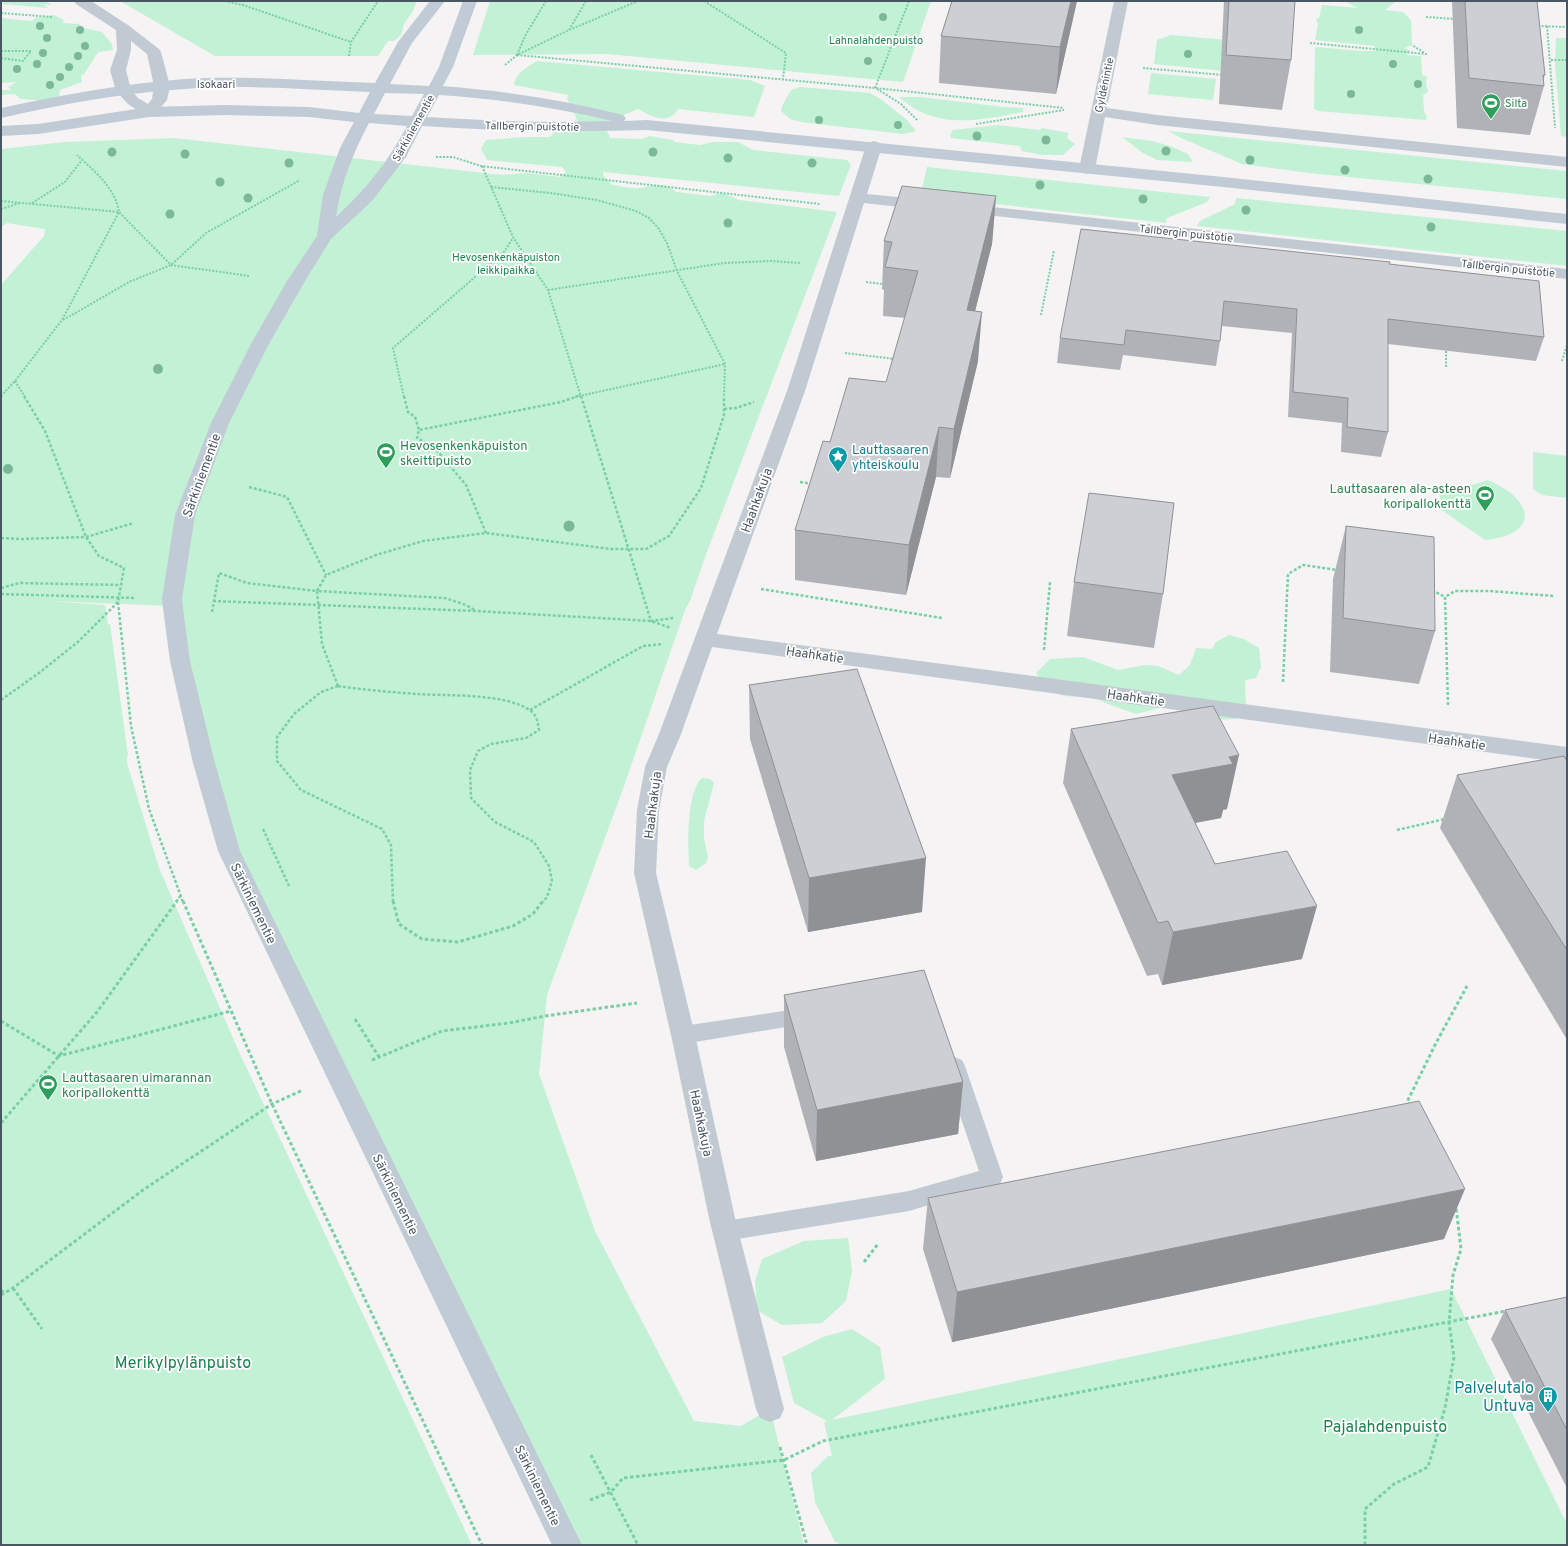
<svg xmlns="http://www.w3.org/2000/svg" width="1568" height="1546" viewBox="0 0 1568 1546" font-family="Overpass,sans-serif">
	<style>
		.green { fill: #c3f1d5 }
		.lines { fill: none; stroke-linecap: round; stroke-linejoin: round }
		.path-far2 { stroke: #7ad0a6; stroke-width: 2; stroke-dasharray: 2 1.5; stroke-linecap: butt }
		.path-far1 { stroke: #7ad0a6; stroke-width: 2.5; stroke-dasharray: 3 2; stroke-linecap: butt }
		.path { stroke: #7ad0a6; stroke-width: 3; stroke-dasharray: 3.5 2.5; stroke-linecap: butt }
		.lane { fill: #c1cad2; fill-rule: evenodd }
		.street { fill: #c1cad2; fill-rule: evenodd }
		.secondary { fill: #c1cbd6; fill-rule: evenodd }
		.tree { fill: #7bb799 }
		.wall { fill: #b0b2b7 }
		.shaded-wall { fill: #909195 }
		.building { fill: #cdcfd5; stroke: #909195 }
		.labels { text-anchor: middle; stroke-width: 3.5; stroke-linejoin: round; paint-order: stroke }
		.far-park-label { font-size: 11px; fill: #17864f; stroke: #fff }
		.far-street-label { font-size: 11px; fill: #4a5661; stroke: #fff }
		.far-leisure-label { font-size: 11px; fill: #27864d; stroke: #fff; text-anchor: start }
		.leisure-label { font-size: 13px; fill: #27864d; stroke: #fff; text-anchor: start }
		.culture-label { font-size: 13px; fill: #0d838f; stroke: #fff; text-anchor: start }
		.street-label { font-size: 13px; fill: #4a5661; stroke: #fff }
		.near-park-label { font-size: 16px; fill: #17864f; stroke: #fff }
		.near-culture-label { font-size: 16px; fill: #0d838f; stroke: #fff; text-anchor: end }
	</style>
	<rect width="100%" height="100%" fill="#f5f3f3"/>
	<path class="green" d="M1,1H45L52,5L43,4L48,8L2,4L4,2Z
		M120,1H417L413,11L404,24L401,35L394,41H388L378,56H215Z
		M490,1H931L903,82L607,54L473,55Z
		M1344,1H1395V2L1385,10L1403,12L1411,20L1412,45L1404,48L1410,50L1407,55L1421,56L1422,75L1427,77L1426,83L1428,92L1423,95L1424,112L1427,116L1426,120L1318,111L1314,109L1315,47L1363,51H1376L1374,47L1375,46L1315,40L1318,24L1316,19L1319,18L1322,5L1358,8Z
		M54,15L64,20L63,23L79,24L84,28L102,32L112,44L113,50L98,52L84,74L81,76L82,82L60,90L59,97L49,101L20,99L15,94L1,95V90H12L8,87L17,82L1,83V18L32,21L35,18Z
		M1171,35L1227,40L1223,71L1154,64L1157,40Z
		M1556,38H1567V137L1561,136L1555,64Z
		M537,61L750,80L765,86L754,117L678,109C668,126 651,116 638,109L604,123L610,138L642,139L650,136L673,140L674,142L700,145L713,142H738L753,150L847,160L851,165L839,196L603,172V175L612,185C621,186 631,189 640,188C655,187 662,180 676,192L710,196L723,193L739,200L837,212L705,557L690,601L685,610L623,789L547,995L539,1074L595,1231L694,1421L741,1426L770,1409L804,1545H573L233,849L171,606L48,601L105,605L108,624H110L128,756L127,757V763L159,868L240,1054L472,1545H1V285L44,236L45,229L7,223L1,227V149L65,142L174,138L502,175L526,173L560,177L566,172L562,167L487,160L481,149L486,140L525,137H550L556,130L578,122L567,98L569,95L514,85C516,72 528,67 537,61Z
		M1151,73L1216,79L1213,100L1148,94Z
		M800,87L870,93L882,100L907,120L916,131L903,134L801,122L790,119L781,111L782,106L791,90Z
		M899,97H920L1004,107L1023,108V112C979,120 936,131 899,97Z
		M997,125L1040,130L1042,128L1069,133L1067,138L1075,144L1063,155H1042L1022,151L1020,146L951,138L950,135L953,130Z
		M1168,131L1567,171V199L1309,173L1242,164L1181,138Z
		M1122,137L1152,141L1170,146L1188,154L1193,162L1157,160L1143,153Z
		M927,167L1210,197L1207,202L1167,218L1166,223L922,196L921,194Z
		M1236,198L1567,231V266L1197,226L1200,221L1235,204Z
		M1533,452L1567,456V498L1542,495L1533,489Z
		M1488,480C1533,499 1542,534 1485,540L1440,509V495Z
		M1229,635L1244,639L1259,648L1261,667L1256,678L1245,680L1246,707L1236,719L1209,720L1178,698L1159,708L1136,714L1108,704L1095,698L1064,696L1049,691L1036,673L1050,659L1083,657L1118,670L1145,665L1158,666L1179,675L1190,665L1196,648L1212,649L1216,642Z
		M702,778L710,779L714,783L704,821V839L708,857L706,863L696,870L689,866C688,846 686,792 702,778Z
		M848,1238L852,1271L846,1301L822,1323L782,1325L757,1310L755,1281L762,1259L804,1241Z
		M1451,1289L1567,1524V1545H843L835,1542L815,1502L811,1473L828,1456H832L824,1422L827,1421L794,1403L782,1357L823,1337L852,1329L880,1347L885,1379L832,1420Z"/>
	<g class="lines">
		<path class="path-far2" d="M225,1L243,5L351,42
			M704,1L786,53L783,79
			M1,13L52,17
			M1426,17L1456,19
			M1538,26L1567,27
			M1547,26L1555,128
			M569,30L586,1
			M1310,43L1426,54L1412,45
			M1,51H31L23,61L1,58
			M517,55L875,88L1064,108
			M517,55L525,36L546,1
			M349,56L351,42L378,1
			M1551,60H1567
			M505,65L517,55L569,30L638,1
			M1143,68L1223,75
			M875,88L909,1
			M877,89L901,104L917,120
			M976,124L1064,110
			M436,157H453L481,166L820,204
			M482,166L513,237L548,290L581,397
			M491,187L550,193L597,200L636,211L649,218L659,229L667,243L677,271L725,364L724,397
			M1,201L119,212L171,265L249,276
			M32,203L65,182L82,160
			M1,209L20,203
			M866,282L883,284
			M548,290L724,263L771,261L800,263
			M1041,315L1054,250
			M63,320L129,282L171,265L206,233L300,180
			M1446,351V367
			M845,353L895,359
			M1562,361L1567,345
			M15,381L25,397
			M1,396L15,381L62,320L119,212C115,187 94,171 77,155
			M404,397L393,348L504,252L513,238
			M575,397L725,364"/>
		<path class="path-far1" d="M24,396L45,431L86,537L99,556L124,568L118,602L131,726L149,809L183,902
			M404,396L408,412L415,417L419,430
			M581,396L651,621L674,618
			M724,409L736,408L754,402
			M800,482L813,484
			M249,487L287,497L326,575
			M486,533L466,485L434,447L417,438L419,430L561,402L578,396
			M1,538L21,539L86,537L134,523
			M1,588L19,583L120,585
			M761,589L942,618
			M1432,590L1445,597
			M1,594L136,598
			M213,601L476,611L651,621L671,628
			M212,612L219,573L247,583L317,591L326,575L376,555L423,541L486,533L611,549H646L669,536L701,488L724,415V396
			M1044,650L1050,582
			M1283,682L1288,574L1303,565L1337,570
			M338,686C364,690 391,692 417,694C447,696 507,693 531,711C537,716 538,723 539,730L526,738L491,744L478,751L470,770L471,798L495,822L534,842L549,866L552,881L547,897L543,902
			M338,686L321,692L294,714L277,737V761L301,790L382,829L391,845L393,902
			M338,686L322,644L317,591L445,598L466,605L476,611
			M1,700L39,673L79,641L118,602
			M1448,705L1445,597L1455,591H1489L1554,596
			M530,710L643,646L663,644
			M263,829L289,886
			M1397,830L1445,819
			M176,902L181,895"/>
		<path class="path" d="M183,901L272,1104L482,1545
			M393,901L399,924L422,939L458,942L513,926L533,914L543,901
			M355,1019L379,1057
			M1,1021L59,1056L231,1011
			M372,1060L442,1031L509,1023L545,1016L637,1003
			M1409,1106L1407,1102L1436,1043L1467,986
			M1,1123L97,1012L177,901
			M864,1262L878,1244
			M13,1288L42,1329
			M1,1290L4,1293
			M1,1295L13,1288L143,1190L272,1104L303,1090
			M780,1447L807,1545
			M591,1455L638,1545
			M590,1500L611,1492L623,1478L784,1460L823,1441L1506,1311
			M1365,1545V1509L1394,1484L1428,1467L1445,1408L1454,1357L1449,1323L1453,1275L1461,1249L1456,1207"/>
		<path class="lane" d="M810,1007L817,1009L821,1015L817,1021L810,1023L683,1044L675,1041L672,1035L675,1029L683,1026Z
			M954,1057L962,1060L965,1066L1003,1177L1000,1184L909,1211L725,1241L717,1238L714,1231L717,1224L725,1221L909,1191L979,1171L943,1066L946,1060Z"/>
		<path class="street" d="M74,1H91L128,25L159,49L161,52L170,86L167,100L154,115L149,117L144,115L128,104L116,91L110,70L117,50L116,30L76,4ZM131,41L147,54L154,86L152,99L148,104L138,98L131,90L126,70L131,50Z
			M1114,1H1128L1107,108L1157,115L1567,157V167L1157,125L1105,117L1095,169L1093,172L1087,174L1081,172L1079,169Z
			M874,141L880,143L882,146L867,194L927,200L933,202L935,205L933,208L927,210L864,203L805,391L717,634L1567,747V763L712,647L681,734L667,767L659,810L656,873L697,1044L735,1218L784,1409L780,1418L770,1422L760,1418L756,1409L709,1218L673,1044L634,873L637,810L645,767L659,734L787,391L866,146L868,143Z
			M965,204L1567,269V279L959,212L957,209L959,206Z"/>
		<path class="secondary" d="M430,1H445L412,43L390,84L429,86L439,67L463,1H477L453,67L443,86C504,91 564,100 623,115L626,118L624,121L647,120L1223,177L1567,214V224L1223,187L647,130C572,132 497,131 422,126L406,157L372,201L331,239L305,281L270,342L229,423L195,515L182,599L184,616L190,661L215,763L240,851L582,1545H552L218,851L193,763L170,661L164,616L162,599L175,515L211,423L252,342L287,281L317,236L323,195L340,148L354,122L309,117L225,115L149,117L38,134L1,136V126L38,124L149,107L225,105L309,107L359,113L370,92C309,90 246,84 185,89C123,93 61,104 1,118V108C61,95 122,84 184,79C247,75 312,81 375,83L398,42ZM385,93L424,94L412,116L374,114ZM439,95C497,99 555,107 612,121C550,123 489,121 427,117ZM369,123L407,126C387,163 367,188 336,217C341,183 353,153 369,123Z"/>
	</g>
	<g class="tree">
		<circle cx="883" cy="17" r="4"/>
		<circle cx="40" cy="26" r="4"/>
		<circle cx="80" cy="30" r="4"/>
		<circle cx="1359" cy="30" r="4"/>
		<circle cx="47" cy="38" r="4"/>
		<circle cx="85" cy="46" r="4"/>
		<circle cx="43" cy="53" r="4"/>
		<circle cx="1188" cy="54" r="4"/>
		<circle cx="78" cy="56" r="4"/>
		<circle cx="868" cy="61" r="4"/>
		<circle cx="37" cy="64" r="4"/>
		<circle cx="1393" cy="64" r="4"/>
		<circle cx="69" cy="67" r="4"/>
		<circle cx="17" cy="69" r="4"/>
		<circle cx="60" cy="77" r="4"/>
		<circle cx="1418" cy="84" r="4"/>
		<circle cx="50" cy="85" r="4"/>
		<circle cx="1351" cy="94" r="4"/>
		<circle cx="819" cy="120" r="4"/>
		<circle cx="898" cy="125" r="4"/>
		<circle cx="977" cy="136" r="4.5"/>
		<circle cx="1046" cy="140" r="4.5"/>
		<circle cx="1166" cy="151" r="4.5"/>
		<circle cx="112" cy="152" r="4.5"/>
		<circle cx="653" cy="152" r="4.5"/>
		<circle cx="185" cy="154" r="4.5"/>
		<circle cx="728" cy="158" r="4.5"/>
		<circle cx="1250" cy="160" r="4.5"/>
		<circle cx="289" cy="163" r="4.5"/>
		<circle cx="812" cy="163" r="4.5"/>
		<circle cx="1345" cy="170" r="4.5"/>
		<circle cx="1428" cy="179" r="4.5"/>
		<circle cx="220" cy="182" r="4.5"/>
		<circle cx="1040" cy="185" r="4.5"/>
		<circle cx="248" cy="198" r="4.5"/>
		<circle cx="1143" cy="199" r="4.5"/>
		<circle cx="1246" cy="210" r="4.5"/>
		<circle cx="170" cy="214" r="4.5"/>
		<circle cx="728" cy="223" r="4.5"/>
		<circle cx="1431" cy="227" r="4.5"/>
		<circle cx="158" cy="369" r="5"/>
		<circle cx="8" cy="469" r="5"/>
		<circle cx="569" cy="526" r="5.5"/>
	</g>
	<path class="wall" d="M952,1H1077L1056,94L939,83L941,36Z
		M1224,1H1295L1291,60L1282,110L1219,104Z
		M1452,1H1537L1545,75L1543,80L1544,86L1530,135L1457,128Z
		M996,196L992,244L975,311L978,361L950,478L936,477L906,595L795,580V530L830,442L886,382L905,318L883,316L884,290L882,289L884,241Z
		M1389,264L1544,337L1536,361L1388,344V432L1381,457L1341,452L1342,423L1288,417L1292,333L1222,326L1220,341L1216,366L1123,355L1120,370L1057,363L1060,338Z
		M1346,526L1435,631L1419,684L1330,672L1333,579Z
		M1074,582L1163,594L1154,648L1067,636Z
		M749,685L922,912L808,932L750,739Z
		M1071,729L1227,809L1223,810L1221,818L1195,823L1215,864L1302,959L1162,985L1158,974L1147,976L1063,783Z
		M1567,761V1038H1566L1440,828L1457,775Z
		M784,995L963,1082L958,1134L816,1161L784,1047Z
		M928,1198L1444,1239L952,1342L923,1249Z
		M1567,1297V1488L1491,1339L1505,1310Z"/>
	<path class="shaded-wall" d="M1071,1H1077L1056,94L1060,47Z
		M996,196L992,244L963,359L967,310Z
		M982,312L978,361L950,478L954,429Z
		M939,427L936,477L906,595L909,545Z
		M1239,755L1227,809L1223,810L1221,818L1162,829L1172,775L1229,757Z
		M926,858L922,912L808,932L809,878Z
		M1317,906L1302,959L1162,985L1173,932Z
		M963,1082L958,1134L816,1161L817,1110Z
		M1465,1189L1444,1239L952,1342L957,1292Z"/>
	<path class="building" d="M952,1H1071L1060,47L941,36Z
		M1229,1H1295L1291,60L1226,55Z
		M1465,1H1537L1545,75H1543L1544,86L1469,78Z
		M902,186L996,196L967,310L982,312L954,429L939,427L909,545L795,530L823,441L830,442L849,378L886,382L918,271L885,267L892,242L884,241Z
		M1081,229L1390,262L1389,264L1539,281L1544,337L1388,319V432L1347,427L1348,398L1293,392L1297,309L1224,301L1220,341L1126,330L1124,345L1060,338Z
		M1089,493L1174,503L1163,594L1074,582Z
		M1346,526L1434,537L1435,631L1343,618Z
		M857,669L926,858L809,878L749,685Z
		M1213,706L1239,755L1229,757L1233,764L1172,775L1215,864L1287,851L1317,906L1173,932L1168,921L1158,923L1071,729Z
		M1564,756L1567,761V950L1457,775Z
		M924,970L963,1082L817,1110L784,995Z
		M1419,1101L1465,1189L957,1292L928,1198Z
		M1567,1297V1430L1505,1310Z"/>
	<defs>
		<symbol id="stadium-pin" viewBox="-11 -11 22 30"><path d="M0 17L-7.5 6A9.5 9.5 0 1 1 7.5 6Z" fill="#2e9e5b" stroke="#fff"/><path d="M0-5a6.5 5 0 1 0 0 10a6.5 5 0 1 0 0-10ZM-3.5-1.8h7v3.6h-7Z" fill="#fff"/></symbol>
		<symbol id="sight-pin" viewBox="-11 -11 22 30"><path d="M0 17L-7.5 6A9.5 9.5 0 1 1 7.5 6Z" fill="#0f9aa8" stroke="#fff"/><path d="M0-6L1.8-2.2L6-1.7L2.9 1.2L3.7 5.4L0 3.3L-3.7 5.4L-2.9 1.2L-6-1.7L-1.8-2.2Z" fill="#fff"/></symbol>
		<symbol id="building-pin" viewBox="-11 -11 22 30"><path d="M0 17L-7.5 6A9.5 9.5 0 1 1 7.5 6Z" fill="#0f9aa8" stroke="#fff"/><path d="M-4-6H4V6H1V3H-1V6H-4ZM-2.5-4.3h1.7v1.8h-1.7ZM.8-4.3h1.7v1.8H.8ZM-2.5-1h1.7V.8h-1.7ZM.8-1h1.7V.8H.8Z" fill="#fff"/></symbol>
	</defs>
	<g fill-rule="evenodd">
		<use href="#stadium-pin" x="1480" y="92" width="22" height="30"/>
		<use href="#stadium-pin" x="375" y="441" width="22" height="30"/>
		<use href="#sight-pin" x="827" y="445" width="22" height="30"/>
		<use href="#stadium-pin" x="1474" y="484" width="22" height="30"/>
		<use href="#stadium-pin" x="37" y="1073" width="22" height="30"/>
		<use href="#building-pin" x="1537" y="1385" width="22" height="30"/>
	</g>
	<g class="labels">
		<g class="far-park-label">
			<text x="876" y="44">Lahnalahdenpuisto</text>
			<text x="506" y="261">Hevosenkenkäpuiston<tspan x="506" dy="13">leikkipaikka</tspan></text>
		</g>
		<g class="far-street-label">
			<text x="216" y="88">Isokaari</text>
			<text transform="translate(1104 85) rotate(-78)" y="4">Gyldénintie</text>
			<text transform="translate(532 126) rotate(1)" y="4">Tallbergin puistotie</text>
			<text transform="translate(413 128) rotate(-61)" y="4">Särkiniementie</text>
			<text transform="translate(1186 233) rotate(6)" y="4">Tallbergin puistotie</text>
			<text transform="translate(1508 268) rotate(6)" y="4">Tallbergin puistotie</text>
		</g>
		<g class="far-leisure-label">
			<text x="1505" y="107">Silta</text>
		</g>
		<g class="leisure-label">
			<text x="400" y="450">Hevosenkenkäpuiston<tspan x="400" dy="15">skeittipuisto</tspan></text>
			<text x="1471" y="493" text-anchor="end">Lauttasaaren ala-asteen<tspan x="1471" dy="15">koripallokenttä</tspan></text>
			<text x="62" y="1082">Lauttasaaren uimarannan<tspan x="62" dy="15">koripallokenttä</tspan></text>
		</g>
		<g class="culture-label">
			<text x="852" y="454">Lauttasaaren<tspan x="852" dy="15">yhteiskoulu</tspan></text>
		</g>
		<g class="street-label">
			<text transform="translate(201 475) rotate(-70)" y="5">Särkiniementie</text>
			<text transform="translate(756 500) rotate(-70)" y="5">Haahkakuja</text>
			<text transform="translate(815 654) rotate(8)" y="5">Haahkatie</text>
			<text transform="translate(1136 697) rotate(8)" y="5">Haahkatie</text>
			<text transform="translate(1457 741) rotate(8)" y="5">Haahkatie</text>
			<text transform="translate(652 805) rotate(-83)" y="5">Haahkakuja</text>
			<text transform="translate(254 903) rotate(64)" y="5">Särkiniementie</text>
			<text transform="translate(702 1123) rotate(78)" y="5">Haahkakuja</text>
			<text transform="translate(396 1194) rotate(64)" y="5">Särkiniementie</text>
			<text transform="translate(538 1485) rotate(64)" y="5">Särkiniementie</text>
		</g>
		<g class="near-park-label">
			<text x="183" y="1368">Merikylpylänpuisto</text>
			<text x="1385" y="1432">Pajalahdenpuisto</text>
		</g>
		<g class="near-culture-label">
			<text x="1534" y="1393">Palvelutalo<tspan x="1534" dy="18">Untuva</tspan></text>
		</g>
	</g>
	<rect width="1568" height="1546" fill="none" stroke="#4a5661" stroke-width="4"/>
</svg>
